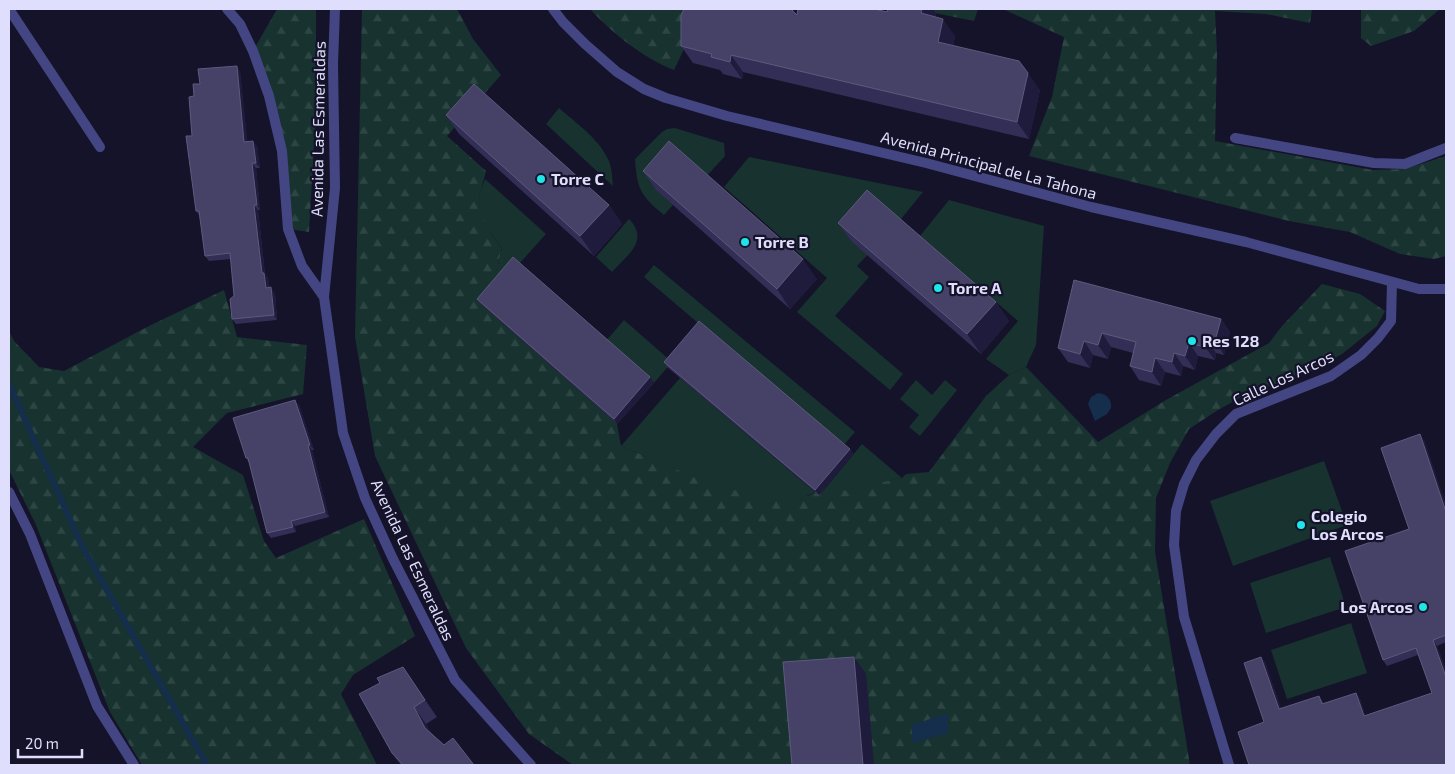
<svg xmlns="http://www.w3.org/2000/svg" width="1455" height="774" viewBox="0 0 1455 774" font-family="'Exo 2',sans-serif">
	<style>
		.forest { fill: url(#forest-firs) }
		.green { fill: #17322f }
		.water { fill: #152e4b }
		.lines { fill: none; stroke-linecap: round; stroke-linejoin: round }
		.stream { stroke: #152e4b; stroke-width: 6 }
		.minor { stroke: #434683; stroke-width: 10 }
		.wall { fill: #332e55 }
		.shaded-wall { fill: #1f1b3c }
		.building { fill: #454167; stroke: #5e5a7e }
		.poi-dot { fill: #1ee5e8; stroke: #151329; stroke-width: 2 }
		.labels { text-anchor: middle; stroke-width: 4.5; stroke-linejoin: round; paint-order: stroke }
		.street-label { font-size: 16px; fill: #dfdefc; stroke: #151329 }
		.poi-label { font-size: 16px; font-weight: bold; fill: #dfdefc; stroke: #151329; text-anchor: start }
	</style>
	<defs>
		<pattern id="forest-firs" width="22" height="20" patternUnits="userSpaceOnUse" patternTransform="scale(1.25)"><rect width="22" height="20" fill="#17322f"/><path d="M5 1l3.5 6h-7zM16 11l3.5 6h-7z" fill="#2d4644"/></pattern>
	</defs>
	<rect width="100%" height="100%" fill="#151329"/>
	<path class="forest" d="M277,9H316V111L309,232L288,229L282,151L253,51Z
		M362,9H457L473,39L501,75L447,136L486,171L479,197L491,234L502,248L498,264V275L481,304L617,424L621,446L658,461L808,496L815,492L902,478L906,474L929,472L986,396L1009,375L1026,367L1098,442L1166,400L1269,343L1282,326L1322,284L1360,294L1385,311L1377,326L1342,354L1316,369L1243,396L1218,410L1189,429L1170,463L1156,498L1155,552L1190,765H573L529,734L466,648L375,456L355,337Z
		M590,9H712L692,32L674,70C642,57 613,34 590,9Z
		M915,9H978L974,21Z
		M1003,9H1312L1310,23L1266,14L1215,11L1217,54L1215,141L1373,170L1405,169L1446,156V256L1434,259L1400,254L1350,232L1289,221L1029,156L1052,97L1064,37Z
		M1361,9H1440L1414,31L1371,46L1361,38Z
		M224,290L237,337L307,345L303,394L227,413L193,447L243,475L264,541L276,558L364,519L415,636L353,675L341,694L377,765H142L110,712L36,525L9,470V331L14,341L39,367L64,371L149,326Z"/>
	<path class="green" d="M559,108C576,123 598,138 608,159C612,167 612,177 613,186L546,124Z
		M675,128L724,143L725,156L704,179L657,190L673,205L664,215C641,196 637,190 635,159L662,132L667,129Z
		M749,157L923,192L897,224L857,266L869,277L835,316L903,374L890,390L797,312L827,278L724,187Z
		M485,179L546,234L519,264L498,275V264L502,248C490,234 479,217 479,198C479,192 483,185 485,179Z
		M949,200L1044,226L1036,345L1026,367L1009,375L986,359L1018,321L920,236Z
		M629,219C650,241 627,255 612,272L596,257Z
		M654,265L855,432L843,446L644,277Z
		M624,320L672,362L654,383L606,341Z
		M680,378L815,492L796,501H779L748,494L704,481L621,446Z
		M916,380L932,395L945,380L957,390L920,436L909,427L919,415L900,399Z
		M862,444L902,478L819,496Z
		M1324,461L1347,525L1233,566L1210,501Z
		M1330,557L1346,607L1266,633L1250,583Z
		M1351,623L1367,673L1287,699L1271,650Z"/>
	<path class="water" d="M1098,393C1107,394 1112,399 1111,408L1107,414L1095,421L1088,404L1091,397Z
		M948,713V733L912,743V725Z"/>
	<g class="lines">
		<path class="stream" d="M9,384L82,546L207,765"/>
		<path class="minor" d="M9,9L100,147
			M227,9L240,24L253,51L269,96L282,151L288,229L302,266L324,297
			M335,9L333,64L335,188L324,297L343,433L365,498L393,559L455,680L531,765
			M553,9L563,22L585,44L617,72L644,89L666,98L727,116L926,163L1091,207L1246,242L1419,289H1446
			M1235,138L1374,163L1405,164L1446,148
			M9,492L30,534L97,706L134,765
			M1229,765L1184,617L1174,545L1176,511L1184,484L1196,460L1216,434L1236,414L1331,376L1361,355L1378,338L1391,321L1392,282"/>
	</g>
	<path class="wall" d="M887,12L936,14V17L955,36L953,46L1040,90L1029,139L743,72L742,79L723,74L720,70L693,63L681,46L797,15Z
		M240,71L247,141L257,146L260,168H256L260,210H258L265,274L268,278L269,288L275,293L277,320L236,324L232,319L234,296L231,259L209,261L205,256L200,216L196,211L192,136L194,96L200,84Z
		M446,115L609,205L622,224L594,256L459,134Z
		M643,171L817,279L790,309L656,190Z
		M838,223L996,302L1009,321L981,354L852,242Z
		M1074,280L1221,319L1230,332L1224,355L1216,353L1215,360L1198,356L1195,370L1183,366L1181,376L1165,372L1161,386L1139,380L1130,366L1133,353L1111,347L1108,359L1093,355L1090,368L1068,362L1058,348Z
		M477,299L654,383L617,424L481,304Z
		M664,362L850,449L853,454L819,495L667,367Z
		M299,405L314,450H312L329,517L295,526L296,532L271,538L267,533L249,463L246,458Z
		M1424,440L1446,506V642L1437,646L1446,671V765L1264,722L1265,662L1281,709L1319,696L1324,704L1356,693L1360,699L1365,716L1432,693L1418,655L1387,666L1383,660L1409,529Z
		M403,667L437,717L426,724L430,732L444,745L474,765H401L392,753Z"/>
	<path class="shaded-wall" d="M922,9H933L936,14L933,30L921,13Z
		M943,19L955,36L950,59L938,42Z
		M731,55L743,72L742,79L730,62Z
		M237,66L240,71L248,147L244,142Z
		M1028,73L1040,90L1029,139L1017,122Z
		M253,141L257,146L260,168L256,163Z
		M252,163L256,168L260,210L257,205Z
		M254,205L258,210L265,274L268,278L269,293L266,288L262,273Z
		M609,205L622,224L594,256L580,236Z
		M803,259L817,279L790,309L777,289Z
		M271,287L275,293L277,320L274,315Z
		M996,302L1009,321L981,354L967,334Z
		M1221,319L1230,332L1224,355L1215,341Z
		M1102,333L1111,347L1108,359L1098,345Z
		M1207,339L1216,353L1215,360L1205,347Z
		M1084,341L1093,355L1090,368L1080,354Z
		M1189,343L1198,356L1195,370L1185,356Z
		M1174,353L1183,366L1181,376L1172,362Z
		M1155,358L1165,372L1161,386L1152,372Z
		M650,377L654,383L617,424L614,419Z
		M295,400L299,405L314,450L310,445Z
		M1420,434L1424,440L1446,506V512Z
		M308,445L312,450L329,517L325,512Z
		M850,449L853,454L819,495L815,490Z
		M291,521L295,526L296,532L293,527Z
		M1433,640L1437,646L1446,671V677Z
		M854,657L866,674L874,765H863Z
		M1261,657L1265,662L1283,715L1279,709Z
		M403,667L415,684L437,717L425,700Z
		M1356,693L1360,699L1368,722L1364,716Z
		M414,707L426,724L437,745L425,728Z"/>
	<path class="building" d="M684,9H791L797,15L798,9H874L887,12L888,9H922L921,13L943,19L938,42L1019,61L1028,73L1017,122L731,55L730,62L711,57L712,54L681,46V15Z
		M237,66L244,142L253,141L256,163H252L257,205H254L262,273H264L266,288L271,287L274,315L232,319L230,299L234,296L230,253L205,256L199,211H196L186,136H192L189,97L194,96L193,84H200L198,69Z
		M474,84L609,205L580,236L446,115Z
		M669,141L803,259L777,289L643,171Z
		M867,190L996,302L967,334L838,223Z
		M513,257L650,377L614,419L477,299Z
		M1074,280L1221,319L1215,341L1207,339L1205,347L1189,343L1185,356L1174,353L1172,362L1155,358L1152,372L1130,366L1136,342L1102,333L1098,345L1084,341L1080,354L1058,348Z
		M699,321L850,449L815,490L664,362Z
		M295,400L310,445H308L325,512L291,521L293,527L267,533L248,458H246L233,418Z
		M1420,434L1446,512V635L1433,640L1446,677V765H1249L1238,732L1264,722L1244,663L1261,657L1279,709L1319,696L1322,704L1356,693L1364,716L1432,693L1416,648L1383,660L1345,551L1409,529L1381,448Z
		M854,657L863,765H792L783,662Z
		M403,667L425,700L414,707L425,728L444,745L453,738L474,765H403L392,753L359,694L380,683L377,678Z"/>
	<g class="poi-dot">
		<circle cx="541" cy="179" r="5"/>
		<circle cx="745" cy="242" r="5"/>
		<circle cx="938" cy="288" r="5"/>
		<circle cx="1192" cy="341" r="5"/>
		<circle cx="1301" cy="525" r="5"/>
		<circle cx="1423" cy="607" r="5"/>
	</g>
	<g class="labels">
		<g class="street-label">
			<text transform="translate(318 129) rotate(-89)" y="6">Avenida Las Esmeraldas</text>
			<text transform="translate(989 165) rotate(15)" y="6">Avenida Principal de La Tahona</text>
			<text transform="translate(1283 378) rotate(-25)" y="6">Calle Los Arcos</text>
			<text transform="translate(413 560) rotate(65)" y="6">Avenida Las Esmeraldas</text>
		</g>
		<g class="poi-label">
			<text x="551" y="185">Torre C</text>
			<text x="755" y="248">Torre B</text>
			<text x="948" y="294">Torre A</text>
			<text x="1202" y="347">Res 128</text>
			<text x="1311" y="522">Colegio<tspan x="1311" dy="18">Los Arcos</tspan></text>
			<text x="1413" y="613" text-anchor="end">Los Arcos</text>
		</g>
	</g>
	<rect width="1455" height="774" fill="none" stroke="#dfdefc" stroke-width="20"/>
	<path d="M18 749v8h64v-8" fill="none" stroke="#dfdefc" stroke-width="2.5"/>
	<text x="25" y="749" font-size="15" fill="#dfdefc" stroke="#151329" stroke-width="4" paint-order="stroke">20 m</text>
</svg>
